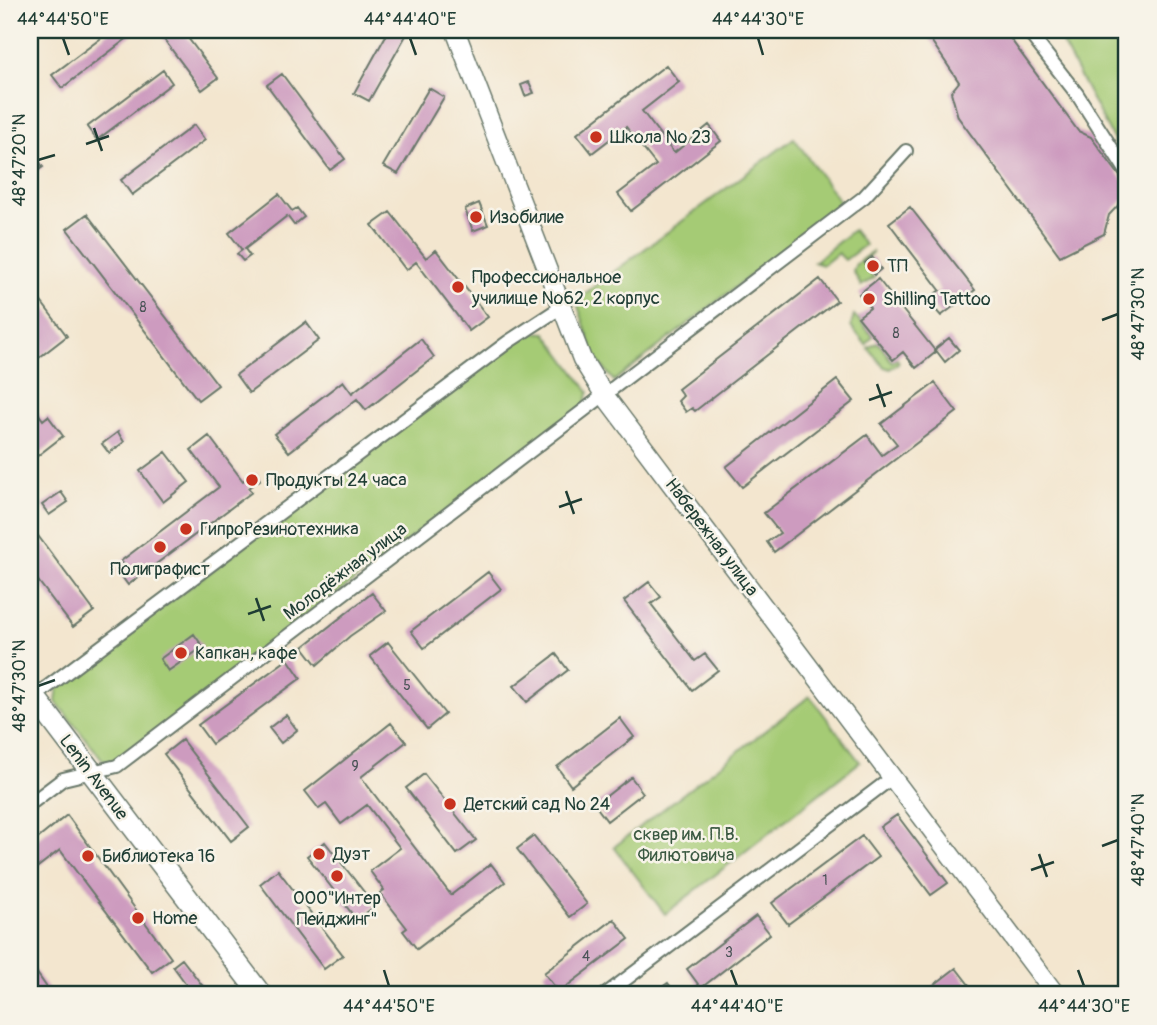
<svg xmlns="http://www.w3.org/2000/svg" width="1157" height="1025" viewBox="0 0 1157 1025" font-family="Pangolin,sans-serif">
	<style>
		.green { fill: #a5cb75; stroke: #628454; stroke-width: 2 }
		.building { fill: #cd9bbf }
		.lines { fill: none; stroke-linecap: round; stroke-linejoin: round }
		.street-casing { stroke: #69786a; stroke-width: 16 }
		.secondary-casing { stroke: #69786a; stroke-width: 21 }
		.primary-casing { stroke: #69786a; stroke-width: 24 }
		.street { stroke: #fff; stroke-width: 12 }
		.secondary { stroke: #fff; stroke-width: 18 }
		.primary { stroke: #fff; stroke-width: 21 }
		.ticks { fill: none; stroke: #1f3d34; stroke-width: 2.5 }
		.poi-dot { fill: #c8321e; stroke: #f7f3e8; stroke-width: 2.5 }
		.labels { text-anchor: middle; stroke-width: 5; stroke-linejoin: round; paint-order: stroke }
		.number-label { font-size: 14px; fill: #4a5457 }
		.poi-label { font-size: 18px; fill: #1f3d34; stroke: #f7f3e8; text-anchor: start }
		.street-label { font-size: 18px; fill: #1f3d34; stroke: #f7f3e8 }
		.park-label { font-size: 18px; fill: #3a5941; stroke: #f7f3e8 }
		.neatline { fill: none; stroke: #1f3d34; stroke-width: 2.5 }
		.ticks-label { font-size: 18px; text-anchor: middle; fill: #1f3d34 }
	</style>
	<rect width="100%" height="100%" fill="#f7f3e8"/>
	<filter id="ink" filterUnits="userSpaceOnUse"><feTurbulence type="fractalNoise" baseFrequency=".0143" numOctaves="2"/><feDisplacementMap in="SourceGraphic" scale="14" xChannelSelector="R" yChannelSelector="G"/><feConvolveMatrix kernelMatrix="1 2 1 2 8 2 1 2 1" color-interpolation-filters="sRGB"/></filter>
	<filter id="wash" filterUnits="userSpaceOnUse"><feTurbulence type="fractalNoise" baseFrequency=".00686" numOctaves="4" result="noise"/><feDisplacementMap in="SourceGraphic" scale="28" xChannelSelector="R" yChannelSelector="G"/><feGaussianBlur stdDeviation="1.57" result="paint"/><feColorMatrix in="noise" values="0 0 0 0 0 0 0 0 0 0 0 0 0 0 0 0 0 1.4 0 .05"/><feComposite in="paint" operator="in"/></filter>
	<g filter="url(#wash)">
		<rect width="100%" height="100%" fill="#f3e6cf"/>
		<path class="green" d="M1055,30H1127V165Z
			M794,138L842,205L614,381L596,359L576,300Z
			M853,230L865,245L845,260L838,253L823,265L814,262Z
			M873,251L862,263L874,278L861,286L853,271L856,264Z
			M854,315L873,336L866,345L851,326Z
			M529,332L546,333L589,392L584,406L112,765L102,759L56,702L58,686Z
			M878,342L892,362L897,359L899,362L890,369L884,367L868,348Z
			M810,696L860,762L665,914L614,847Z"/>
		<g id="blocks">
			<path class="building" d="M112,30H138L62,88L52,75Z
				M157,30H182L218,78L202,90Z
				M389,30H409L369,101L354,93Z
				M924,30H1004L1078,131L1091,137L1127,186V196L1109,215L1104,234L1060,256L958,117L951,92L959,82Z
				M666,65L679,82L642,111L674,153L709,125L721,141L631,211L618,194L656,165L626,127L592,153L577,134Z
				M163,70L172,83L97,140L87,127Z
				M282,74L345,159L330,170L267,85Z
				M529,82L534,93L525,96L521,85Z
				M429,88L444,97L398,174L383,166Z
				M194,125L205,140L132,195L121,180Z
				M30,149L43,167L30,176Z
				M279,194L292,211L297,208L304,217L294,225L287,216L245,249L250,256L243,261L237,254L242,250L229,233Z
				M479,203L488,225L473,231L465,209Z
				M910,207L975,290L941,316L927,300L940,290L889,223Z
				M390,212L426,258L436,250L488,317L469,331L416,262L406,270L372,225Z
				M87,214L218,385L198,400L67,229Z
				M872,257L881,269L874,275L865,263Z
				M820,279L837,301L695,411L692,408L686,412L678,401L683,396L678,389Z
				M878,279L936,352L916,368L903,352L893,360L858,317L870,308L859,294Z
				M30,287L67,336L36,360L30,352Z
				M306,322L319,340L249,393L236,375Z
				M949,338L959,350L945,362L935,349Z
				M421,339L434,357L366,410L357,399L289,452L274,434L343,381L352,393Z
				M837,380L854,401L742,487L726,467Z
				M935,383L957,412L774,552L767,542L780,533L764,513L867,435L882,455L897,444L881,424Z
				M30,402L43,420L48,416L63,436L36,457L30,449Z
				M118,432L124,442L109,453L102,444Z
				M209,436L243,481L256,473L260,480L248,488L252,492L128,585L117,570L124,565L121,561L219,487L191,450Z
				M166,452L189,482L163,502L140,471Z
				M61,492L68,502L49,515L42,505Z
				M30,525L94,611L73,627L30,570Z
				M488,572L501,589L424,648L411,631Z
				M649,582L661,597L651,604L695,661L705,654L718,670L692,690L624,601Z
				M372,593L386,611L350,636L317,665L303,647Z
				M194,634L203,647L168,671L160,659Z
				M388,642L445,714L427,729L370,656Z
				M556,654L568,670L527,702L514,686Z
				M288,659L301,678L212,744L198,725Z
				M286,715L297,730L281,743L269,728Z
				M620,718L634,737L571,786L557,767Z
				M391,723L406,742L361,777L451,895L491,864L505,882L417,949L403,931L407,928L380,893L384,890L370,871L400,848L367,805L341,824L326,804L319,809L305,791Z
				M182,740L249,827L231,841L164,754Z
				M424,774L476,840L457,854L406,788Z
				M631,777L643,793L607,821L595,805Z
				M67,815L171,958L152,972L60,850L30,873V845Z
				M897,815L948,883L931,895L880,827Z
				M534,836L587,904L570,917L517,849Z
				M862,836L878,857L788,924L772,903Z
				M325,842L375,906L357,920L307,856Z
				M278,870L343,955L324,969L260,884Z
				M756,916L770,934L701,988L687,969Z
				M614,919L629,939L559,992L544,973Z
				M182,959L205,989L197,995H171L186,984L173,966Z
				M30,963L52,995H30Z
				M956,968L973,990L967,995H921Z
				M668,983L677,995H651Z"/>
		</g>
	</g>
	<g filter="url(#ink)">
		<use href="#blocks" fill-opacity="0" stroke="#69786a" stroke-width="2"/>
		<g class="lines">
			<defs>
				<path id="street" d="M1027,30L1077,94L1127,172
					M34,697L508,342L560,308
					M30,804L63,779L117,766L864,197L906,151
					M605,995L893,777"/>
				<path id="secondary" d="M455,30L582,359L605,396L1056,995"/>
				<path id="primary" d="M30,691L261,995"/>
			</defs>
			<use href="#street" class="street-casing"/>
			<use href="#secondary" class="secondary-casing"/>
			<use href="#primary" class="primary-casing"/>
			<use href="#street" class="street"/>
			<use href="#secondary" class="secondary"/>
			<use href="#primary" class="primary"/>
		</g>
	</g>
	<path class="ticks" d="M63,38L69,55M410,38L416,55M758,38L763,55M94,128L102,151M86,144L109,136M38,160L55,155M1102,320L1118,314M877,384L885,407M869,400L892,392M566,491L574,514M559,507L582,499M256,598L264,621M248,614L271,606M38,686L55,680M1102,846L1118,840M1039,854L1047,877M1031,870L1054,862M384,970L389,986M731,970L737,986M1078,970L1084,986"/>
	<g class="poi-dot">
		<circle cx="596" cy="137" r="7"/>
		<circle cx="476" cy="217" r="7"/>
		<circle cx="873" cy="266" r="7"/>
		<circle cx="458" cy="287" r="7"/>
		<circle cx="869" cy="299" r="7"/>
		<circle cx="252" cy="480" r="7"/>
		<circle cx="186" cy="529" r="7"/>
		<circle cx="160" cy="547" r="7"/>
		<circle cx="181" cy="653" r="7"/>
		<circle cx="450" cy="804" r="7"/>
		<circle cx="319" cy="854" r="7"/>
		<circle cx="88" cy="856" r="7"/>
		<circle cx="337" cy="876" r="7"/>
		<circle cx="138" cy="918" r="7"/>
	</g>
	<g class="labels">
		<g class="number-label">
			<text x="143" y="312">8</text>
			<text x="896" y="338">8</text>
			<text x="407" y="690">5</text>
			<text x="355" y="771">9</text>
			<text x="825" y="885">1</text>
			<text x="729" y="957">3</text>
			<text x="586" y="961">4</text>
		</g>
		<g class="poi-label">
			<text x="610" y="143">Школа № 23</text>
			<text x="490" y="223">Изобилие</text>
			<text x="887" y="272">ТП</text>
			<text x="472" y="283">Профессиональное<tspan x="472" dy="21">училище №62, 2 корпус</tspan></text>
			<text x="883" y="305">Shilling Tattoo</text>
			<text x="266" y="486">Продукты 24 часа</text>
			<text x="200" y="535">ГипроРезинотехника</text>
			<text x="160" y="575" text-anchor="middle">Полиграфист</text>
			<text x="195" y="659">Капкан, кафе</text>
			<text x="464" y="810">Детский сад № 24</text>
			<text x="333" y="860">Дуэт</text>
			<text x="102" y="862">Библиотека 16</text>
			<text x="337" y="904" text-anchor="middle">ООО"Интер<tspan x="337" dy="21">Пейджинг"</tspan></text>
			<text x="152" y="924">Home</text>
		</g>
		<g class="street-label">
			<text transform="translate(712 537) rotate(53)" y="6">Набережная улица</text>
			<text transform="translate(345 571) rotate(-37)" y="6">Молодёжная улица</text>
			<text transform="translate(94 777) rotate(53)" y="6">Lenin Avenue</text>
		</g>
		<g class="park-label">
			<text x="686" y="840">сквер им. П.В.<tspan x="686" dy="21">Филютовича</tspan></text>
		</g>
	</g>
	<rect width="1157" height="1025" fill="none" stroke="#f7f3e8" stroke-width="77"/>
	<rect x="38" y="38" width="1080" height="948" class="neatline"/>
	<g class="ticks-label">
		<text x="63" y="25">44°44'50"E</text>
		<text x="410" y="25">44°44'40"E</text>
		<text x="758" y="25">44°44'30"E</text>
		<text transform="translate(19 160) rotate(-90)" y="6">48°47'20"N</text>
		<text transform="translate(1138 314) rotate(-90)" y="6">48°47'30"N</text>
		<text transform="translate(19 686) rotate(-90)" y="6">48°47'30"N</text>
		<text transform="translate(1138 840) rotate(-90)" y="6">48°47'40"N</text>
		<text x="389" y="1012">44°44'50"E</text>
		<text x="737" y="1012">44°44'40"E</text>
		<text x="1084" y="1012">44°44'30"E</text>
	</g>
</svg>
